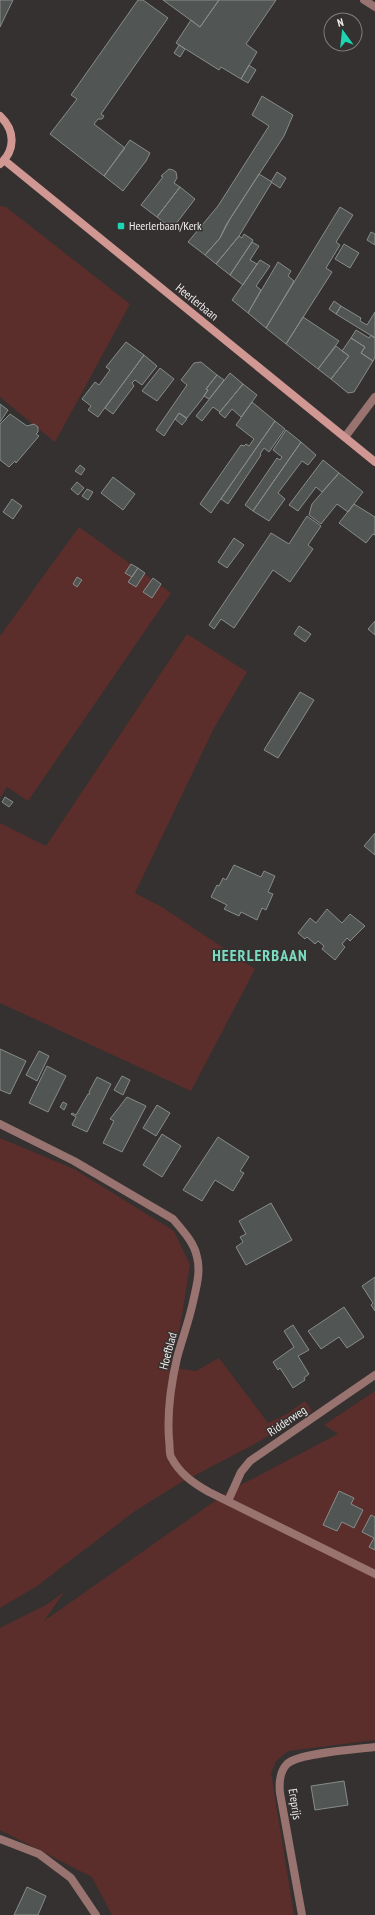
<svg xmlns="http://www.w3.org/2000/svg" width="375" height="1915" viewBox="0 0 375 1915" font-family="'PT Sans Narrow',sans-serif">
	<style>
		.green { fill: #5b2e2b }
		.building { fill: #515654; stroke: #878c8a }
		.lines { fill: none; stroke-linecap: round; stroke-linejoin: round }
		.street { stroke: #98736f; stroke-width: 8 }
		.secondary { stroke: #d19792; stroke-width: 8 }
		.poi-dot { fill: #1dd5b1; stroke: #353130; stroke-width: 1.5 }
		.labels { text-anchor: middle; stroke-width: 3; stroke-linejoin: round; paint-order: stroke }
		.poi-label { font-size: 12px; fill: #f0eded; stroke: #353130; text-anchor: start }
		.street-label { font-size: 12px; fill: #f0eded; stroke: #353130 }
		.district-label { font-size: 16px; font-weight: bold; letter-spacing: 1px; fill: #7bdcc2; stroke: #353130 }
	</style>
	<rect width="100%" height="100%" fill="#353130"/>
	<path class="green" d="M0,206L6,207L130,304L55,442L0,397Z
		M79,527L171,593L28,801L7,787L0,798V636Z
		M187,634L247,672L214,728L135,893L162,907L255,969L191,1091L0,1003V823L46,846Z
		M0,1138L74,1169L174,1231L190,1265L180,1327L168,1367L196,1371L219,1358L268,1423L287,1414L305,1401L312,1411L251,1446L180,1483L135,1511L37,1586L0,1608Z
		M375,1391V1740L288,1751L276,1761L271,1773L294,1915H112L92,1877L0,1830V1628L46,1605L64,1592L44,1621L229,1491L338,1434L324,1425Z"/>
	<path class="building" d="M0,0H13L0,27Z
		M138,0H143L168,18L101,114L104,116L102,119H98L94,124L125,148L104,176L50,134L77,99L71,95Z
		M163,0H219L200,27Z
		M219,0H276L246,44L257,52L241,79L221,67L219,70L176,43L191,20L200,27Z
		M179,45L185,49L180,57L174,53Z
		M249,65L256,70L248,83L241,79Z
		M262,96L293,115L284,136L230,219L220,238L205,255L188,242L218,206L269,126L252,115Z
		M130,140L150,153L146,161L123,191L104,176Z
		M169,169L173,170L176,172L177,178L174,183L180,187L157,217L141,205L163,177L161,176Z
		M277,172L286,178L280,188L271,182Z
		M259,174L272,182L239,236L216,264L205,255L220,238L226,225Z
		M180,187L195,199L172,229L157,217Z
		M340,207L353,215L336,242L340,245L326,268L332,272L286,344L266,328Z
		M371,232L375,234V245L367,240Z
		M244,234L253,240L252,242L230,275L216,264L239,236L242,238Z
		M252,242L259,246L250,260L257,264L243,285L230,275Z
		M344,244L359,253L350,268L335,259Z
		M260,260L270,266L256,286L261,290L248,313L232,300Z
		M278,262L291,271L288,276L294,281L266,328L248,313Z
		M334,301L341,306L336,314L329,309Z
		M341,306L361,318L360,321L367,325L375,312V338L336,314Z
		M303,317L339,341L318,369L286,344Z
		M356,330L369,338L371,335L375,338V357L373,361L361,353L365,347L351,338Z
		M351,338L365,347L361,353L373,361L354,392L348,393L331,379L349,356L342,351Z
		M126,342L144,355L98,417L88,410L91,406L82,399L95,382L99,385L110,370L106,367Z
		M336,346L349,356L331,379L318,369Z
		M144,355L157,366L142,385L135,380L132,383L134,386L113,414L105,408Z
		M201,362L217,375L206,389L208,390L202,399L187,418L179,413L164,436L156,430L187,385L181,380L194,363Z
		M160,368L174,379L157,401L142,391Z
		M230,373L243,384L220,412L213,407L202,421L196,416Z
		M217,375L224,380L209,399L204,396L208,390L206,389Z
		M243,384L257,395L241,417L232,409L225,418L219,413Z
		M252,402L275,421L211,513L200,504L241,445L244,446L246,444L249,446L254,439L236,425Z
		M0,404L8,410L0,422Z
		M179,413L187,419L182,425L175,419Z
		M10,414L27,426L34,424L38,427V432L36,434L39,436L16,463L15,461L9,467L0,460V424Z
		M275,421L285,429L269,452L264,448L260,454L261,455L228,504L221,499Z
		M286,430L301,442L253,511L245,505L277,458L280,460L282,457L273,450Z
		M301,442L316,455L308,465L302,461L278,493L285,499L269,521L253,511Z
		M323,460L339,473L322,492L316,487L298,511L289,505Z
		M80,465L85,469L81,475L75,471Z
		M339,473L363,492L348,512L337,504L321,524L309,515L312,504Z
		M113,477L135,494L123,510L101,493Z
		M77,482L84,488L78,495L71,489Z
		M87,489L93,492L88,500L82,496Z
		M12,499L22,506L13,519L3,512Z
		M354,504L375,517V535L373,534L366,543L339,523Z
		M307,516L321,526L308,545L313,549L290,582L273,570L234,628L221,619L214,629L209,625L271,533L289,544Z
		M234,538L244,545L227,568L218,562Z
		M131,564L138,568L132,577L125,573Z
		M138,568L145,573L136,587L128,582Z
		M77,577L82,580L77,587L73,584Z
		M153,578L161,584L152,598L143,592Z
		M375,621V635L368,629Z
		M299,626L311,634L305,642L294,634Z
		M300,692L314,700L278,758L264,750Z
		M5,797L13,802L9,807L2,802Z
		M375,833V855L364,846Z
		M234,865L261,877L264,871L275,876L268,892L273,894L266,910L262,908L257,920L241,912L239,916L224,909L227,905L211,897L217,885L219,886L223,878L226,880Z
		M327,909L342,923L350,914L365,926L350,941L347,938L342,944L345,947L335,960L322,949L324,946L318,941L315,944L307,937L305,939L298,933L310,918L316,923Z
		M0,1049L26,1061L10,1094L0,1090Z
		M39,1051L49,1056L37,1081L26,1075Z
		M47,1066L66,1076L48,1112L29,1103Z
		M122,1076L130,1080L123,1095L114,1090Z
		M97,1077L111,1084L87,1132L72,1125L76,1117L71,1114L72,1113L76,1115L88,1094H90L89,1092Z
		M127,1097L146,1106L122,1152L103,1143L114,1121L110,1119Z
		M63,1102L67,1104L64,1110L60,1107Z
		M157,1105L170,1113L156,1136L143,1128Z
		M162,1134L181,1146L162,1177L143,1165Z
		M218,1137L249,1157L240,1171L244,1173L233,1191L215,1180L202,1201L183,1190Z
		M271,1203L292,1240L246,1265L236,1247L243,1242L240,1237L246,1234L239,1221Z
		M375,1277V1311L371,1305L373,1303L362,1286Z
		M344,1307L364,1337L347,1348L339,1337L321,1349L308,1331Z
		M293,1325L309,1350L298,1356L309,1374L304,1378L305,1380L293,1388L280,1368L278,1370L273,1362L294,1347L284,1331Z
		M339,1491L354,1498L351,1504L363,1510L354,1528L342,1522L337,1531L323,1525Z
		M371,1515L375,1517V1550L369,1547L374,1538L362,1532Z
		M344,1781L348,1805L315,1810L311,1786Z
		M27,1887L46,1896L38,1915H14Z"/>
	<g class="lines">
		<path class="street" d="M364,0L375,7
			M345,437L375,397
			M0,1124L74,1161L173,1219C183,1231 194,1242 197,1257C201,1272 196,1288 193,1302C189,1321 182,1339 177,1358C171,1384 167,1412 169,1439C170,1445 169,1453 171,1457C180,1474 193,1483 209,1492L375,1574
			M228,1501L241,1472L250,1461L375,1375
			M0,1839L39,1854L71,1878L96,1915
			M302,1915L280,1793C279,1783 279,1772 287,1764C299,1753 357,1749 375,1747"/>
		<path class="secondary" d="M0,116C15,130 16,150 0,164
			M4,160L375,462"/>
	</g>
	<rect class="poi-dot" x="117" y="222" width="8" height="8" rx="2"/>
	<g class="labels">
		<g class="poi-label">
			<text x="129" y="230">Heerlerbaan/Kerk</text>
		</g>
		<g class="street-label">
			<text transform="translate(197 302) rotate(39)" y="4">Heerlerbaan</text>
			<text transform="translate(168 1351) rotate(-75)" y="4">Hoefblad</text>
			<text transform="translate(287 1421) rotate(-34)" y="4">Ridderweg</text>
			<text transform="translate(295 1804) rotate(81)" y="4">Ereprijs</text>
		</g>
		<g class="district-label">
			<text x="260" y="961">HEERLERBAAN</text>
		</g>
	</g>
	<g transform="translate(343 32) rotate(345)"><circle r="19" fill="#353130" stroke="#807c7c"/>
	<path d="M0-3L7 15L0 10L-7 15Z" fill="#1dd5b1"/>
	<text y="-6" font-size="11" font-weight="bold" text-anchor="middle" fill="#f0eded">N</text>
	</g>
</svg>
